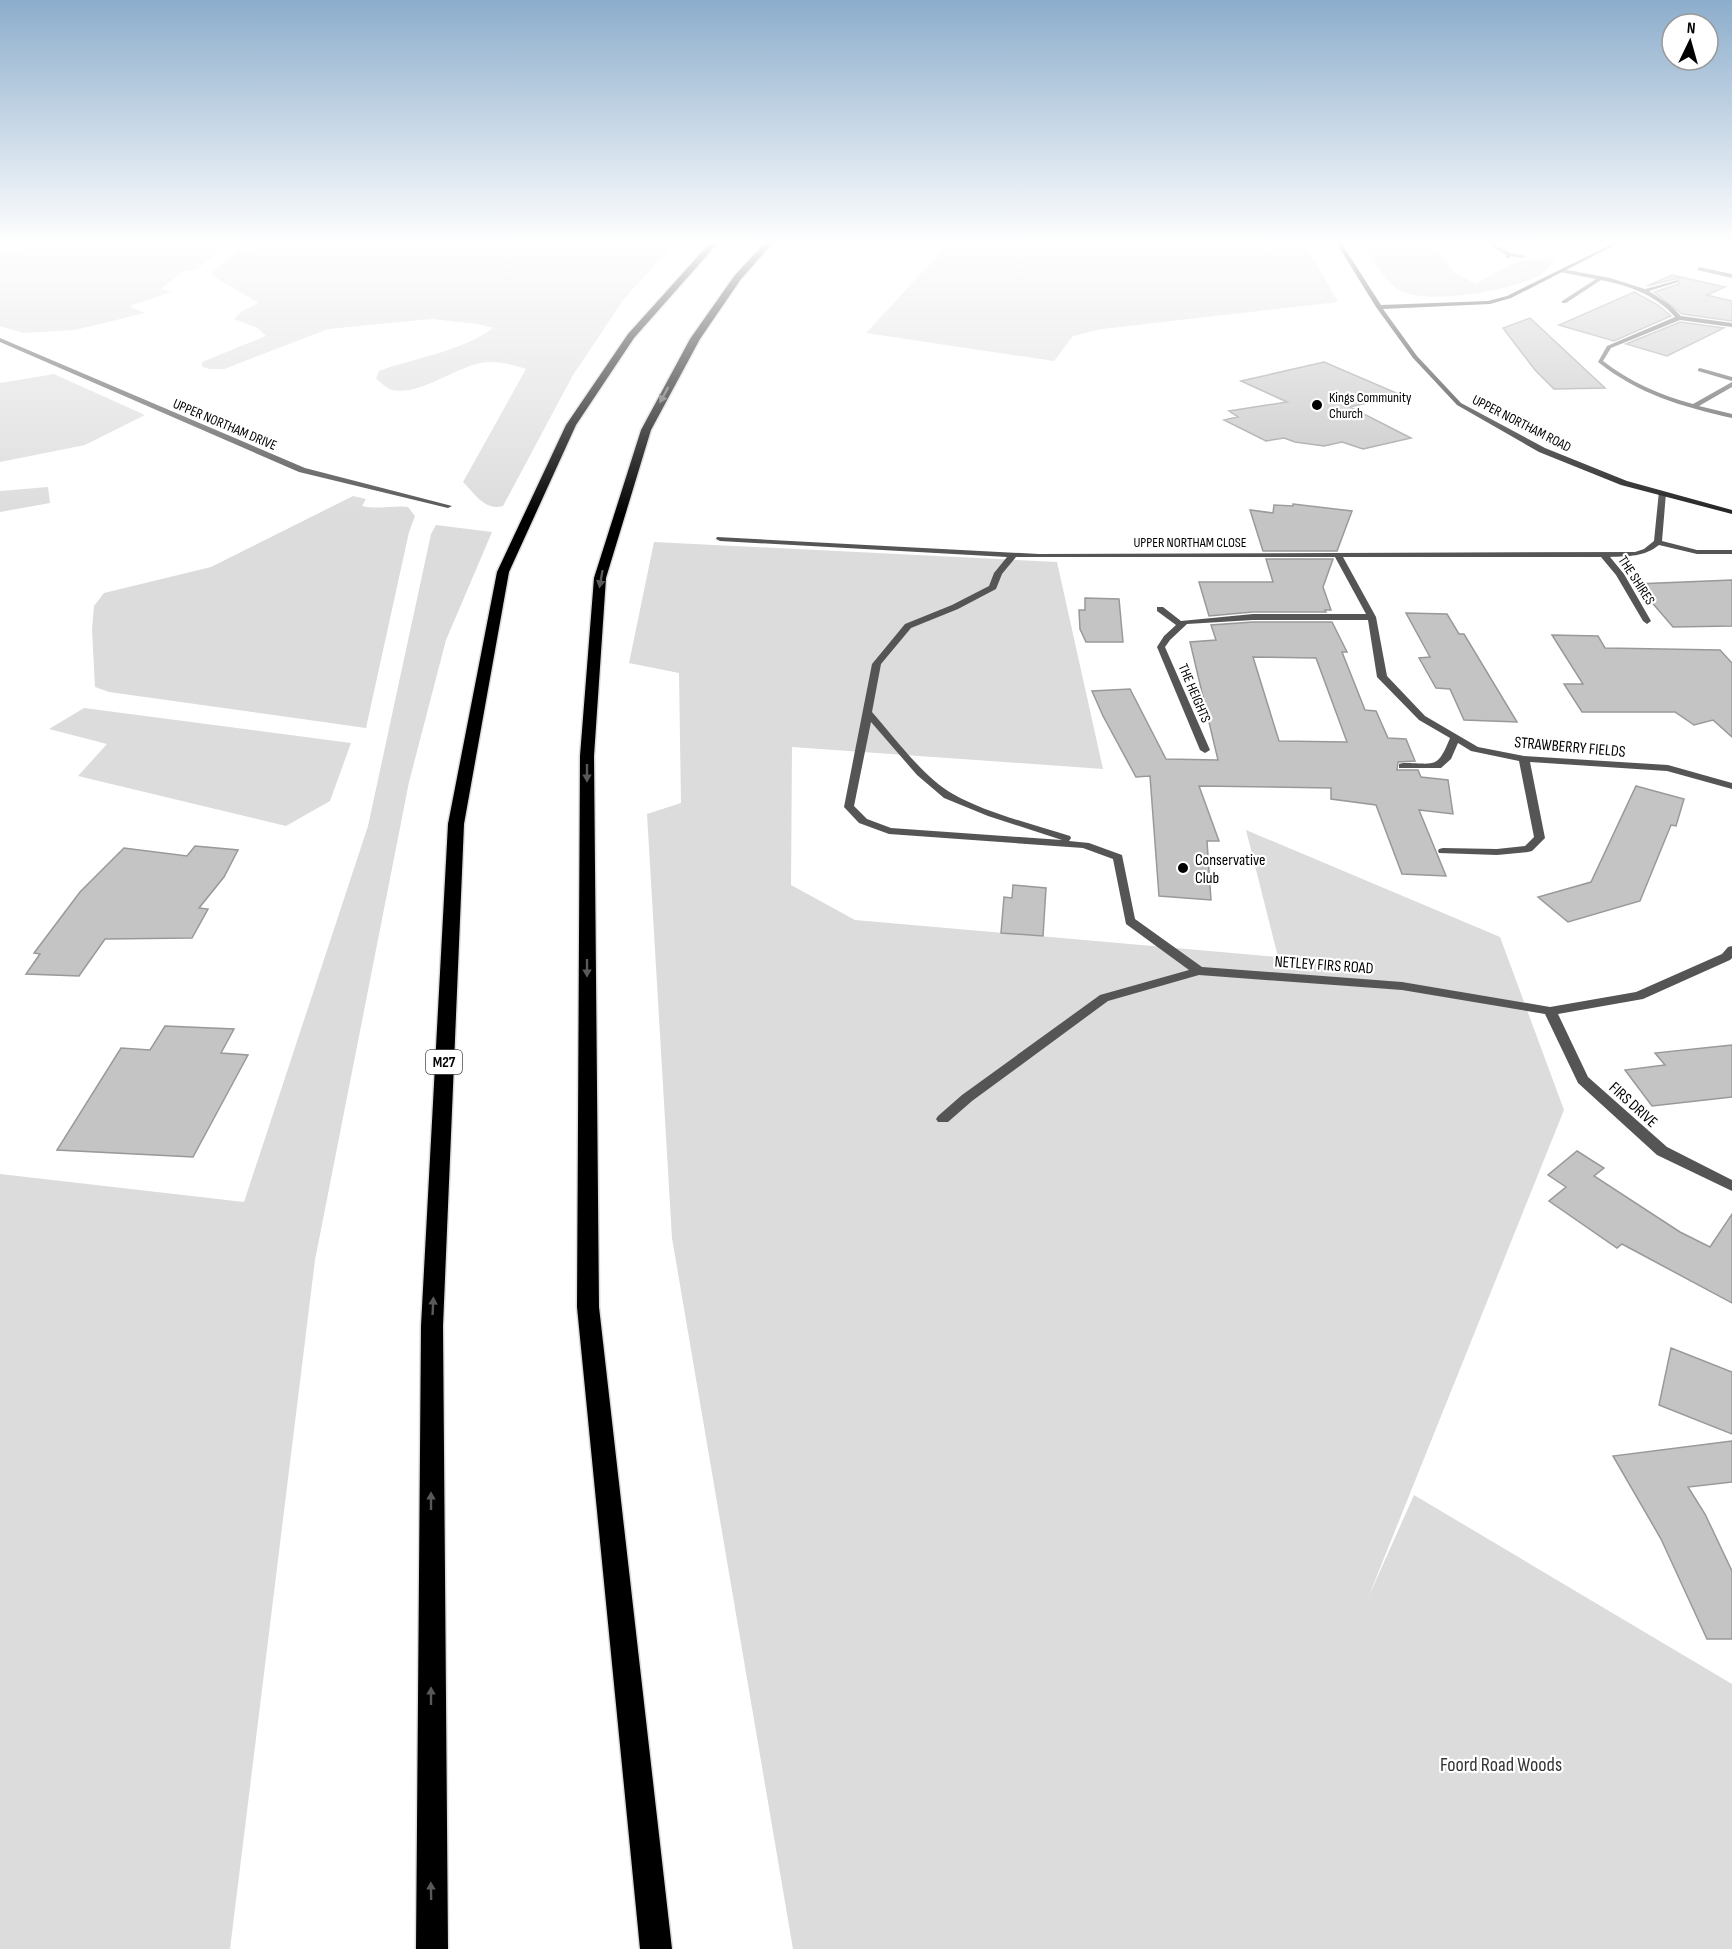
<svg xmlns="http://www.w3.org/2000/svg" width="1732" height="1949" viewBox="0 0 1732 1949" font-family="'Sofia Sans Condensed',sans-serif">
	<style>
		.green { fill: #dcdcdc }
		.building { fill: #c4c4c4; stroke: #999; stroke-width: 1.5; fill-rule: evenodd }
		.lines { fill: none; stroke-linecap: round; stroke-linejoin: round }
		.highway-casing { stroke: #dbdbdb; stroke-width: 3 }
		.street { fill: #555; fill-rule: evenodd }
		.secondary { fill: #222; fill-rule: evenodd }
		.highway { fill: #000; fill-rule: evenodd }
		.oneway { fill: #595959 }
		.poi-dot { fill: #000; stroke: #fff; stroke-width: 2 }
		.labels { text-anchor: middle; stroke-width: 4.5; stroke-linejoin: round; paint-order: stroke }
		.far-poi-label { font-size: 14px; fill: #000; stroke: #fff; text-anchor: start }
		.far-street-label { font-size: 14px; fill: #000; stroke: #fff }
		.shield { fill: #fff; stroke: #4c4c4c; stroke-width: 1.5 }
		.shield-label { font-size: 15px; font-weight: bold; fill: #000 }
		.street-label { font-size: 16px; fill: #000; stroke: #fff }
		.poi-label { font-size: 16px; fill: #000; stroke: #fff; text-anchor: start }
		.near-park-label { font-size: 20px; fill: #333; stroke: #fff }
	</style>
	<rect width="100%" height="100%" fill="#fff"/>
	<path class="green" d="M34,244H229L196,270H184L161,289L172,292L129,306L145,313L75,330L23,333L0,326V254Z
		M247,244H674L624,299L573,375L503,506C485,511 475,494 463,482L526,369C511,364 495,360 480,363C453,369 418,396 392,390C387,389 381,382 376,379L379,371C417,357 460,352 493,328L478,324L432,319L328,329L224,369H210L202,367V362L266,336L258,328L234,319L242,311L258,303L210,274Z
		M948,244H1305L1338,302L1102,329L1073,336L1054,361L866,333Z
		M1362,244H1435L1453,271L1475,284L1515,262L1552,257L1554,262C1550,266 1545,272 1540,275C1515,290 1420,308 1396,288C1382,277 1372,258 1362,244Z
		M54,374L145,415L85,445L0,462V383Z
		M48,487L50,503L0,512V491Z
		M353,496L366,499L362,506C378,510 392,505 408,507L415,516L409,532L366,728L109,692L95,687L92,630L94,606L104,593L211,567Z
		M436,525L492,532L446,640L409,782L315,1260L230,1949H0V1174L244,1202L368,826L431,534Z
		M654,542L1057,562L1103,769L792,747L791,885L855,920L1278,957L1246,830L1500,937L1564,1110L1368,1598L1414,1495L1732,1684V1949H793L672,1238L647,814L681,803L679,673L629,663Z
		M84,708L351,743L330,801L286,826L78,776L107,744L49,729Z"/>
	<path class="building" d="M1672,275L1725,287L1707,295L1732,301V321L1682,314L1654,292L1679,284V278L1647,286Z
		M1634,292L1658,305L1671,316L1614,341L1559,325Z
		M1530,318L1605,388L1554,389L1535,370L1503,328Z
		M1680,322L1724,328L1667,356L1626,344Z
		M1324,362L1401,395L1350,407L1411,438L1363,449L1342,442L1324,446L1295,442L1284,438L1266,441L1224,420L1238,417L1229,411L1287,402L1241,381Z
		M1293,504L1352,511L1337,551H1263L1250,510L1273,513L1274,505L1293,506Z
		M1266,559H1333L1323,587L1331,610H1325L1326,612H1253L1209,616L1199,582H1273Z
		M1732,580V626L1673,627L1636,584Z
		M1085,598L1119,599L1123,642H1086L1080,629L1079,610H1085Z
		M1406,613L1447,614L1459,634H1464L1517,722L1464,720L1450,689L1436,688L1419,658L1430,657Z
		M1253,622H1332L1347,652H1342L1365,710L1376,711L1388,738L1406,739L1415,761L1398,762L1397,770H1418L1421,777L1448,780L1453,814L1419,810L1446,876L1402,874L1376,805L1331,799V788L1199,786L1219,841H1207L1211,900L1159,896L1150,776L1136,777L1103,716L1092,691L1130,689L1166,759L1218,760L1190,642L1216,640L1211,625ZM1253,657L1316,658L1347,742L1279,741Z
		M1552,635L1598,636L1605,648L1720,650L1732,663V737L1713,720L1694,725L1675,712H1582L1564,684H1583Z
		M1636,786L1684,799L1676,826L1671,825L1640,901L1568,922L1538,897L1591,882Z
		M195,846L238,850L224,877L199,908L208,909L192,938L105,939L79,976L26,974L40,954L34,953L80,892L124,848L187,856Z
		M1013,885L1046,888L1043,936L1001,933L1004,897L1012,898Z
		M165,1026L234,1029L221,1053L248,1055L193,1157L57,1150L121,1048L150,1050Z
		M1732,1045V1097L1652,1106L1625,1070L1665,1065L1655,1053Z
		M1577,1151L1604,1168L1594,1176L1680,1232L1710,1247L1732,1214V1303L1622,1244L1617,1248L1549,1201L1566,1187L1548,1175Z
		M1671,1348L1732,1372V1434L1659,1405Z
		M1732,1441V1482L1688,1487L1705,1514L1732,1571V1639H1707L1661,1539L1613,1456Z"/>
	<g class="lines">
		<defs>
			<path id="highway" d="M709,244H717L634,338L576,425L509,572L464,824L443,1326L448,1949H416L421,1326L448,824L497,572L566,425L628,334Z
				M764,244H772L741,279L700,339L651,430L606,578L594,756L599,1307L672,1949H640L577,1307L580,756L594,578L641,430L690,339L735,275Z"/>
		</defs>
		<use href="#highway" class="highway-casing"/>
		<path class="street" d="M1488,244H1493L1510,253L1526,256L1523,258L1511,256L1510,258H1506V255Z
			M1699,267L1732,274V278L1697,270Z
			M1562,269L1610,278L1645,289L1678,280V282L1649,291L1670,305L1681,316L1732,323V327L1680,320L1611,348L1603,361C1630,382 1660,395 1693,404L1732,382V387L1699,406L1732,414V418C1683,407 1638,394 1598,362L1607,346L1675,317C1656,295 1630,286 1601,280L1566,303H1562V301L1596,279L1560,272Z
			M0,338L305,468L452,506L448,508L299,472L0,342Z
			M1700,368L1732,377V381L1698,371V369Z
			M1659,491L1666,493L1662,541L1697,550H1732V554H1697L1659,545C1644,557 1629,556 1610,557L1624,574L1651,621L1647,624L1643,621L1616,575L1601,557H1343L1376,617L1387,676L1425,716L1478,747L1524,756L1668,765L1732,783V789L1667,771L1530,762L1545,838L1532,851L1528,852L1497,855L1439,853L1438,851L1439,849L1443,848L1497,849L1525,846L1534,837L1519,761L1471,751L1458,743L1451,759L1441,768H1399V764L1403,763C1435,763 1437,770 1450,738L1419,720L1377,677L1368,620H1253L1187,624L1170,640L1165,647L1210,750L1205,753L1200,750L1157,647L1164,636L1176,625L1157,611V607H1163L1181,621L1253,614H1366L1335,557H1016L1002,574L996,589L958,609L911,628L881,664L872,712C894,737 925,779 953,794C986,813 1033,824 1070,836L1071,838L1069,841L1089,843L1122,855L1135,919L1202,967L1402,982L1550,1007L1636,992L1722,954L1728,947L1732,946V958L1730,960L1643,999L1558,1014L1588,1077L1667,1147L1732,1180V1191L1657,1155L1578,1083L1545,1014L1402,990L1199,975L1108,1001L972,1101L948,1122H938L936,1119L938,1116L962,1095L1100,995L1189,970L1126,924L1113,859L1083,848L889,834L859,823L844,807L872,664L905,624L952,605L989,586L994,573L1007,557L720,541L716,539L717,537L1039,554L1635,552L1644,549L1654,541ZM871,722L917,775L944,798L988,816L1062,840L891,828L867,819L854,806Z"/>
		<path class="secondary" d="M1337,244H1342L1381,305L1488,301L1507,296L1612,244H1617L1511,298L1490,304L1383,309L1417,356L1461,403L1545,448L1627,481L1732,510V514L1621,485L1539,452L1457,405L1413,358L1376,307Z"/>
		<use href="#highway" class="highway"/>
	</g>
	<defs><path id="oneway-solid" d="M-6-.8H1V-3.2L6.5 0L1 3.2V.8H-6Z" transform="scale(1.5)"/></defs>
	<g class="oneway">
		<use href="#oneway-solid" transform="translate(664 395) rotate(118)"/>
		<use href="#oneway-solid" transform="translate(601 579) rotate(100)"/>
		<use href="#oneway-solid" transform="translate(587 773) rotate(90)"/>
		<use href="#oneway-solid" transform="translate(587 968) rotate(90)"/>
		<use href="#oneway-solid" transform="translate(433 1306) rotate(-87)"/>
		<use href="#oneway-solid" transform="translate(431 1501) rotate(-90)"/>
		<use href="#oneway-solid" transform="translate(431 1696) rotate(-90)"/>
		<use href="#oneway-solid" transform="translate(431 1891) rotate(-91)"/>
	</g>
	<linearGradient id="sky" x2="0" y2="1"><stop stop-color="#8cadcc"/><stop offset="0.47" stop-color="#fff"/><stop offset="1" stop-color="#fff" stop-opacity="0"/></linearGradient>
	<rect width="1732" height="516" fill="url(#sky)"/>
	<g class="poi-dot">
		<circle cx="1317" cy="405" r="6"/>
		<circle cx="1183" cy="868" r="6"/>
	</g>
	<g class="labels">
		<g class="far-poi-label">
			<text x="1329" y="402">Kings Community<tspan x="1329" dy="16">Church</tspan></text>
		</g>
		<g class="far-street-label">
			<text transform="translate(1522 423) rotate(27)" y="5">UPPER NORTHAM ROAD</text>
			<text transform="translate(225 424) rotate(23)" y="5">UPPER NORTHAM DRIVE</text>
			<text x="1190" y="547">UPPER NORTHAM CLOSE</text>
			<text transform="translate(1637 580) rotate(57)" y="5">THE SHIRES</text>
			<text transform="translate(1195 693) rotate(67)" y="5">THE HEIGHTS</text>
		</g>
		<rect class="shield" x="426" y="1050" width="36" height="24" rx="4.5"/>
		<g class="shield-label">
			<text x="444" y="1067">M27</text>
		</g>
		<g class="street-label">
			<text transform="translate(1570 746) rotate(5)" y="6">STRAWBERRY FIELDS</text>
			<text transform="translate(1324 964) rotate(4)" y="6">NETLEY FIRS ROAD</text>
			<text transform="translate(1634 1104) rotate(42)" y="6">FIRS DRIVE</text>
		</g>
		<g class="poi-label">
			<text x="1195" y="865">Conservative<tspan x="1195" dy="18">Club</tspan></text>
		</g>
		<g class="near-park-label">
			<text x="1501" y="1771">Foord Road Woods</text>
		</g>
	</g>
	<g transform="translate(1690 42) rotate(5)"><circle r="28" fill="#ffffff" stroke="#999999" stroke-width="1.5"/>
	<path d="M0-4.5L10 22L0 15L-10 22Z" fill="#000000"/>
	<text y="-9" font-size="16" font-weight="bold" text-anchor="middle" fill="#000000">N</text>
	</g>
</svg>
